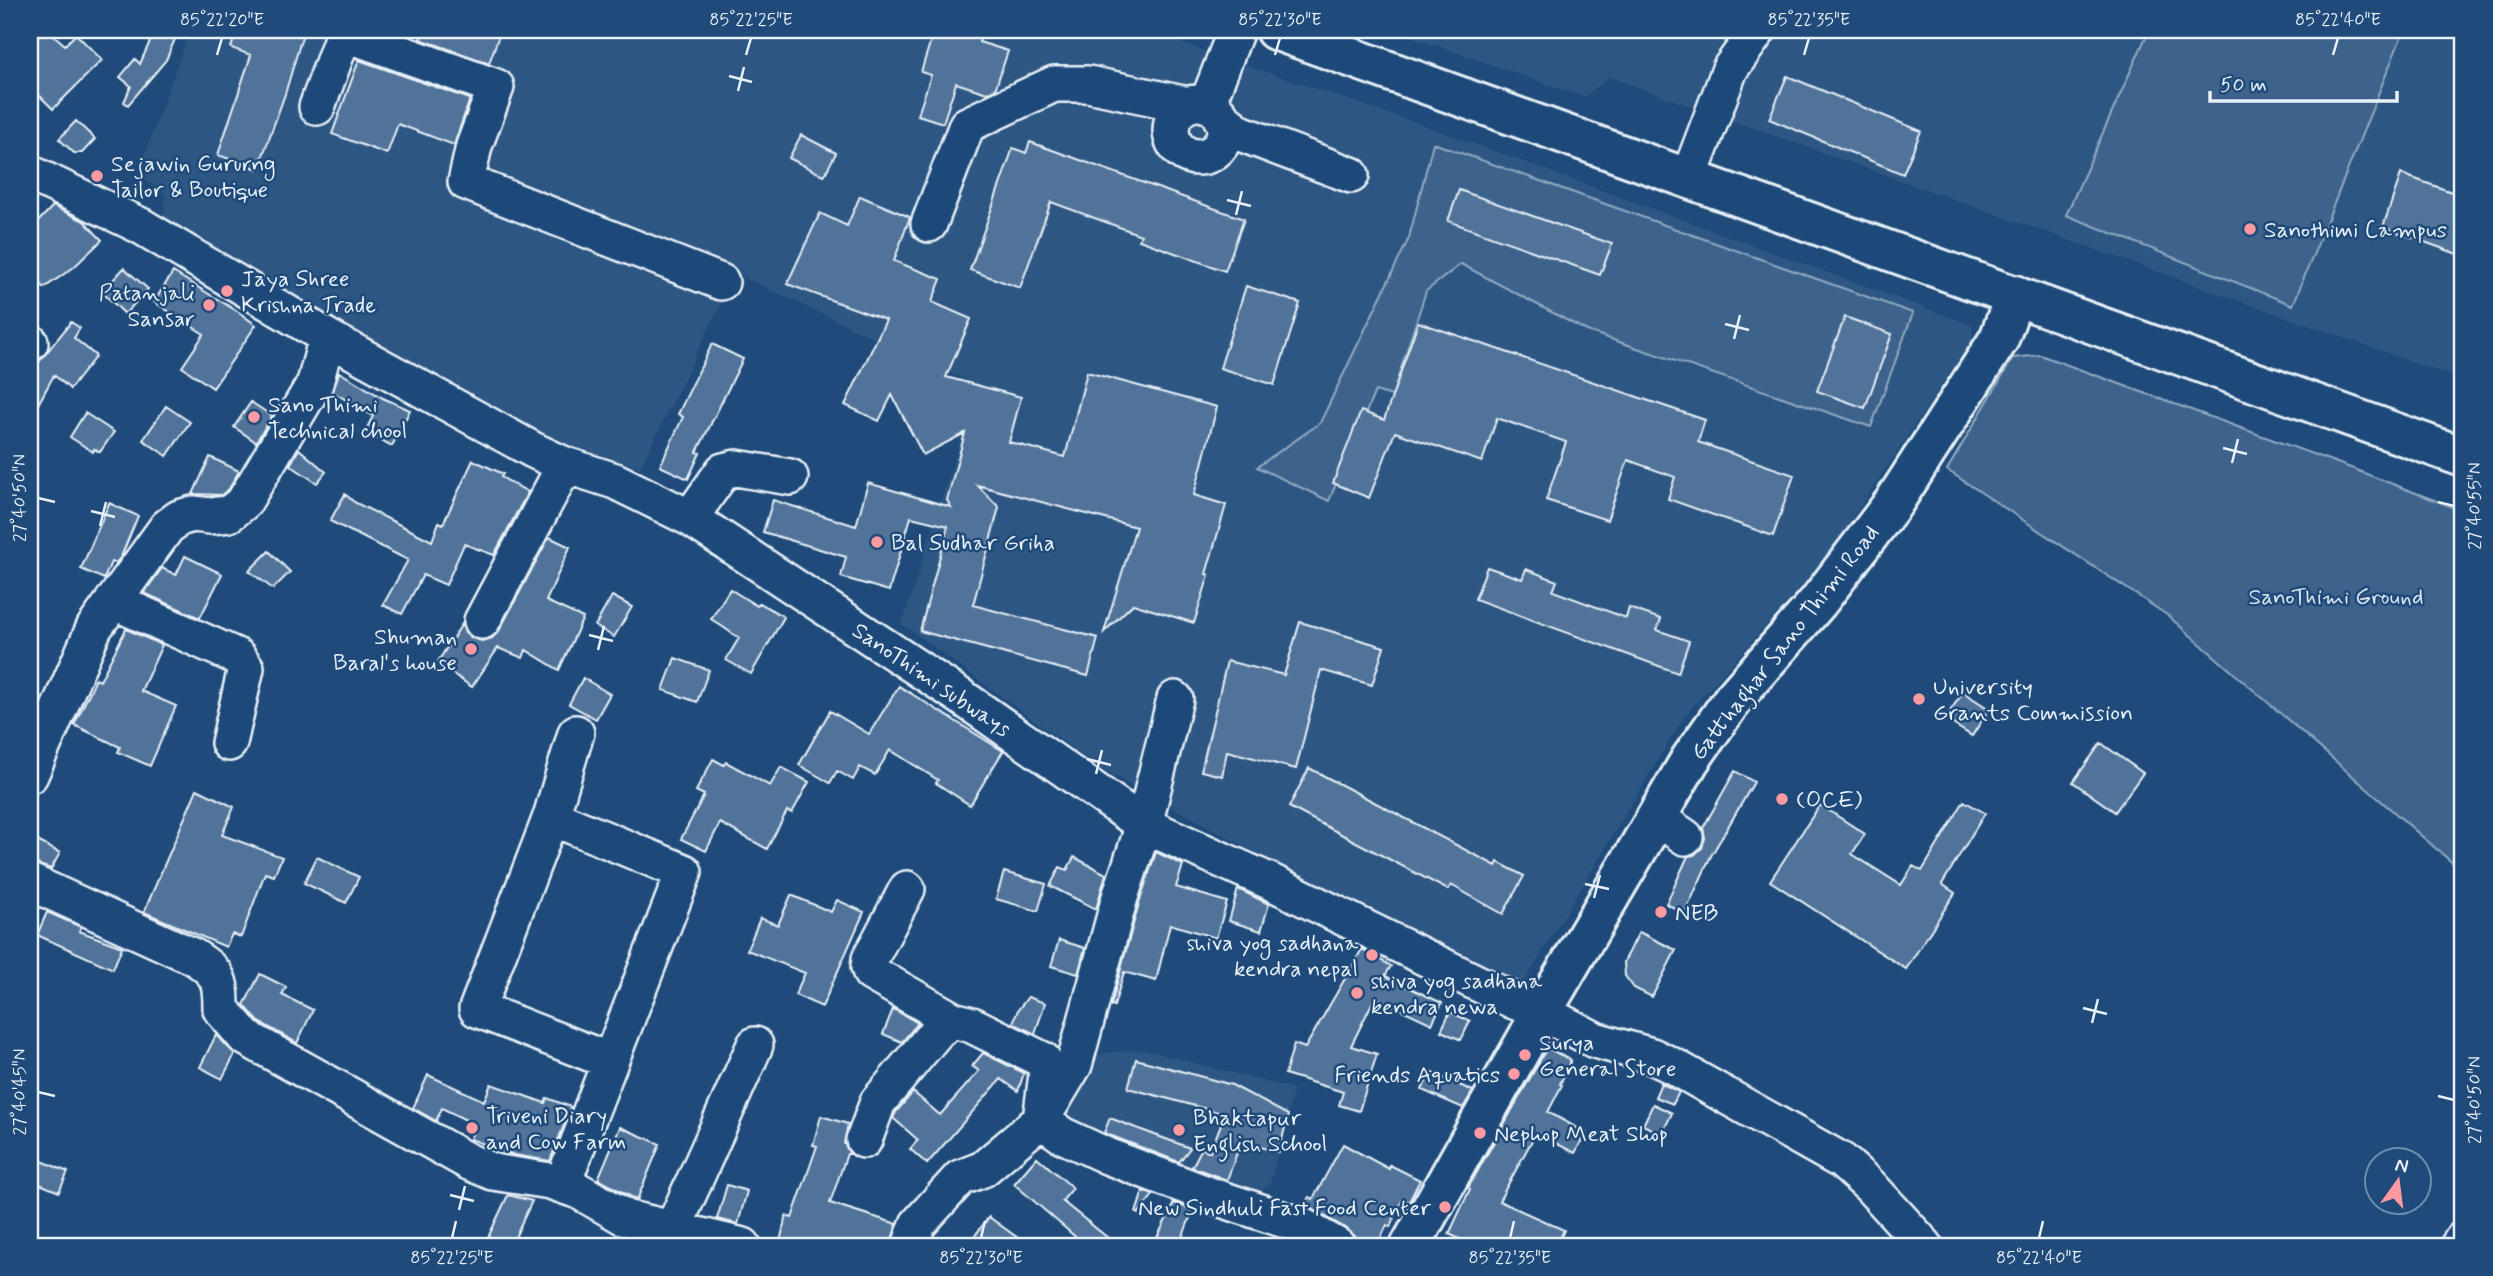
<svg xmlns="http://www.w3.org/2000/svg" width="2493" height="1276" viewBox="0 0 2493 1276" font-family="Mynerve,sans-serif">
	<style>
		.built { fill: #2e5683 }
		.green { fill: #3c628c; stroke: #92aac2; stroke-width: 2 }
		.building { fill: #517399; stroke: #e8f1f8; stroke-width: 2 }
		.lines { fill: none; stroke-linecap: round; stroke-linejoin: round }
		.minor-casing { stroke: #e8f1f8; stroke-width: 40 }
		.major-casing { stroke: #e8f1f8; stroke-width: 44 }
		.minor { stroke: #1f4a7a; stroke-width: 35 }
		.major { stroke: #1f4a7a; stroke-width: 38 }
		.ticks { fill: none; stroke: #e8f1f8; stroke-width: 2.5 }
		.poi-dot { fill: #ff9aa2; stroke: #1f4a7a; stroke-width: 2.5 }
		.labels { text-anchor: middle; stroke-width: 5; stroke-linejoin: round; paint-order: stroke }
		.poi-label { font-size: 23px; fill: #e8f1f8; stroke: #1f4a7a; text-anchor: start }
		.park-label { font-size: 23px; fill: #d7e3ed; stroke: #1f4a7a }
		.street-label { font-size: 23px; fill: #e8f1f8; stroke: #1f4a7a }
		.neatline { fill: none; stroke: #e8f1f8; stroke-width: 2.5 }
		.ticks-label { font-size: 18px; text-anchor: middle; fill: #e8f1f8 }
	</style>
	<rect width="100%" height="100%" fill="#1f4a7a"/>
	<filter id="ink" filterUnits="userSpaceOnUse"><feTurbulence type="fractalNoise" baseFrequency=".0143" numOctaves="2"/><feDisplacementMap in="SourceGraphic" scale="14" xChannelSelector="R" yChannelSelector="G"/><feConvolveMatrix kernelMatrix="1 2 1 2 8 2 1 2 1" color-interpolation-filters="sRGB"/></filter>
	<g filter="url(#ink)">
		<path class="built" d="M190,30H1143L1428,127L1972,325V340L1824,561L1684,717L1517,994L1098,767L902,624L978,386L736,274L640,468L560,441L386,349L163,220L166,194L137,176Z
			M1392,30H2463V380L1609,77L1584,97Z
			M1133,1050L1149,1051L1294,1089L1270,1184L1255,1197L1047,1118L1082,1056Z"/>
		<path class="green" d="M2149,30H2404L2293,305L2066,215Z
			M1433,143L1913,313L1871,427L1587,331L1461,264L1426,291L1392,396L1375,391L1329,501L1257,467L1320,423L1409,238Z
			M2040,355L2348,467L2463,511V872L2167,615L1947,470L2013,358Z"/>
		<path class="building" d="M30,30H48L65,45L76,34L102,60L53,109L30,86Z
			M155,30H179L166,60L128,105L124,102L131,86L120,77L135,59L140,64Z
			M237,30H304L285,94L258,169L218,155L251,55L231,48Z
			M424,30H501L489,63L420,39Z
			M934,30H983L979,42L1008,51L995,90L987,93L956,83L943,123L918,115L931,75L921,72Z
			M359,60L470,99L454,145L398,124L387,154L332,134Z
			M1787,76L1921,131L1903,174L1769,119Z
			M76,121L95,139L82,153H74L59,139Z
			M801,135L836,153L824,176L789,158Z
			M1030,142L1244,219L1225,271L1139,240L1141,235L1051,202L1020,288L970,270L1013,148L1026,153Z
			M2401,174L2463,196V256L2383,227Z
			M1459,190L1612,244L1600,275L1448,221Z
			M860,196L910,217L894,261L941,279L932,302L971,319L946,377L1021,397L1009,442L1065,457L1087,372L1217,407L1194,495L1226,505L1206,574L1209,575L1194,623L1133,604L1104,632L1136,527L977,485L999,507L973,605L1098,638L1088,676L920,631L948,526L911,517L889,591L841,577L846,557L763,532L773,500L856,526L868,483L951,507L947,500L965,433L923,455L892,395L879,421L845,405L886,320L787,284L820,213L847,226Z
			M53,206L84,221L102,240L74,267L44,288L30,268V230Z
			M124,268L148,289L125,314L102,292Z
			M173,272L240,313L256,325L213,388L182,367L204,334L154,302Z
			M1246,286L1300,303L1274,385L1220,368Z
			M1845,317L1892,334L1865,408L1817,391Z
			M71,322L80,328L74,338L96,356L70,389L54,375L30,419V373Z
			M1418,322L1705,420L1698,442L1794,475L1773,536L1668,499L1675,477L1628,460L1607,520L1546,500L1566,442L1497,418L1482,462L1395,432L1369,498L1333,483L1361,411L1384,420Z
			M712,344L743,359L697,452L700,453L688,479L660,466L683,417L678,414Z
			M339,372L383,398L410,410L392,446L365,432L373,416L333,392Z
			M251,402L272,416L256,442L234,427Z
			M166,406L190,422L167,456L143,440Z
			M85,413L114,432L100,452L94,449L93,452L70,437Z
			M299,449L326,472L317,483L290,465Z
			M210,457L239,471L229,489L221,495L193,494Z
			M473,460L503,474L501,477L528,492L494,555L464,544L446,585L423,575L402,614L383,605L408,560L330,521L345,494L354,502L432,541L439,522L443,524Z
			M109,503L138,516L121,557L116,563L111,562L104,579L81,569Z
			M549,537L570,547L546,601L583,618L559,670L526,650L523,658L498,648L472,687L437,663L462,624L465,632L472,638L482,641L492,638L499,631Z
			M269,551L290,572L273,589L249,571Z
			M185,556L222,574L200,618L144,593L162,568L176,575Z
			M1487,567L1522,579L1526,569L1557,581L1553,591L1626,618L1629,608L1661,619L1657,630L1689,641L1678,673L1475,599Z
			M730,589L757,606L760,603L784,617L751,674L726,660L739,638L711,619Z
			M612,596L632,607L614,637L595,626Z
			M1300,622L1384,647L1372,685L1321,670L1296,769L1227,751L1222,776L1201,771L1227,661L1284,675Z
			M126,629L162,645L141,691L176,706L150,766L118,752L120,747L74,725L96,679L100,681Z
			M675,658L709,670L697,702L663,690Z
			M583,678L610,694L596,719L569,704Z
			M899,686L1003,751L970,805L936,783L938,780L890,750L875,775L860,767L853,780L837,771L830,783L799,765L830,711L869,734Z
			M1963,692L1989,709L1972,736L1945,719Z
			M2101,743L2143,773L2115,812L2073,782Z
			M713,759L724,765L726,762L770,786L781,767L809,782L792,813L787,811L767,849L720,823L706,851L681,839L704,795L696,791Z
			M1309,768L1496,866L1498,862L1524,876L1503,914L1451,885L1448,890L1289,807Z
			M1735,771L1754,782L1711,856L1685,913L1666,904L1688,856L1694,855L1702,848L1705,838L1703,828Z
			M197,789L234,807L222,835L282,857L274,876L265,873L241,937L232,934L226,947L144,912Z
			M1964,801L1985,813L1942,884L1955,893L1906,969L1770,881L1820,805L1865,834L1852,854L1901,885L1913,866L1922,871Z
			M30,837L60,853L51,869L30,862Z
			M1156,852L1183,865L1176,887L1227,902L1216,938L1170,924L1156,981L1124,972L1114,1006L1111,1005L1139,903Z
			M317,857L359,877L346,903L304,883Z
			M1074,857L1106,874L1096,909L1050,886L1060,867L1067,870Z
			M1004,872L1046,884L1038,911L996,899Z
			M1238,889L1269,904L1261,931L1229,921Z
			M791,895L831,912L837,900L864,912L822,1007L795,995L805,973L747,950L760,918L778,925Z
			M47,912L81,927L79,931L122,947L113,969L37,935Z
			M1639,932L1676,950L1652,997L1634,988L1625,976L1624,962Z
			M1059,940L1085,948L1078,974L1051,966Z
			M1362,949L1391,966L1385,976L1442,1003L1432,1024L1375,997L1351,1046L1377,1054L1359,1111L1339,1105L1343,1092L1285,1074L1294,1044L1305,1048Z
			M260,974L286,987L282,995L313,1010L297,1043L258,1021L244,1005Z
			M1028,997L1045,1003L1035,1034L1013,1023L1018,1010Z
			M893,1009L918,1023L902,1042L883,1034Z
			M1450,1012L1470,1021L1461,1040L1441,1031Z
			M216,1035L235,1054L222,1079L200,1067Z
			M1547,1048L1571,1060L1560,1084L1562,1085L1548,1112L1586,1133L1575,1153L1536,1133L1499,1201L1564,1230L1557,1246H1474L1449,1234L1470,1189L1468,1188Z
			M983,1053L1024,1073L1018,1091L1001,1079L927,1164L910,1149L918,1140L893,1118L896,1112L913,1092L940,1115L979,1071L972,1066Z
			M1136,1059L1232,1085L1288,1115L1279,1152L1241,1142L1227,1180L1192,1167L1202,1148L1210,1152L1225,1114L1128,1088Z
			M1430,1072L1473,1091L1463,1108L1422,1090Z
			M428,1075L484,1101L491,1084L545,1103L547,1098L571,1107L550,1161L514,1155L470,1139L476,1125L442,1108L436,1121L413,1108Z
			M1661,1083L1679,1092L1673,1104L1655,1097Z
			M1653,1104L1672,1113L1662,1134L1643,1125Z
			M821,1116L848,1124L844,1143L850,1154H847L830,1203L897,1224L890,1246H779L786,1216L792,1218L817,1146L813,1145Z
			M1110,1118L1128,1125L1190,1148L1179,1162L1104,1133Z
			M620,1127L660,1144L637,1200L598,1179Z
			M1343,1144L1389,1169L1390,1165L1420,1180L1409,1202L1403,1199L1390,1227L1387,1225L1377,1246H1357L1355,1236L1347,1229L1305,1205L1309,1197L1313,1199Z
			M30,1156L68,1172L59,1192L30,1180Z
			M1037,1157L1073,1188L1062,1201L1118,1246H1086L1014,1184Z
			M727,1185L747,1191L738,1224L717,1219Z
			M1143,1191L1153,1195L1138,1214L1136,1213Z
			M508,1195L532,1201L511,1246H484Z
			M1174,1203L1193,1210L1179,1246H1153Z
			M989,1217L1029,1246H967Z"/>
		<g class="lines">
			<defs>
				<path id="minor" d="M344,33L496,87L474,146L466,182L721,282
					M1171 130a27 27 0 1 1 54 0a27 27 0 1 1-54 0Z
					M1207,105L1236,30
					M317,107L345,30
					M1221,118L1240,133L1351,175
					M30,173L141,226L327,337L533,450L565,465L615,481L690,518L960,696L1144,825L1269,881L1514,1001L1542,1012L1595,1040L1652,1056L1675,1067L1842,1161L1870,1186L1925,1246
					M1689,177L1730,69L1758,30
					M929,224L967,125L1054,84H1088L1188,105
					M30,342V343
					M690,518L723,471L736,468L790,477
					M113,601L238,657L246,668L229,743
					M482,621L565,465
					M576,733L551,817L477,1009L610,1061
					M30,775L94,628L167,527L179,518L193,514L210,516L229,514L244,502L315,383L327,337
					M551,817L684,872L562,1185
					M1657,818L1685,837
					M30,882L194,957C219,973 221,980 221,1009L245,1037L469,1162L493,1172L550,1181L579,1191L626,1218L743,1246
					M907,889L870,959L869,967L871,973L953,1020
					M864,1140L878,1102L938,1030L953,1020L972,1025L1043,1060L1047,1074L1041,1120L1062,1135L1107,1156L1212,1196L1300,1225L1337,1246
					M672,1231L755,1045
					M910,1246L918,1224L960,1178L983,1169L1041,1120L1074,1065L1120,897L1144,825L1175,699
					M2458,1246L2463,1239"/>
				<path id="major" d="M1275,30L2463,457
					M1410,1246L1542,1012L1690,760L1733,699L1818,602L1894,502L1999,339L2015,295"/>
			</defs>
			<use href="#minor" class="minor-casing"/>
			<use href="#major" class="major-casing"/>
			<use href="#minor" class="minor"/>
			<use href="#major" class="major"/>
		</g>
	</g>
	<path class="ticks" d="M217,55L222,38M746,55L751,38M1275,55L1280,38M1804,55L1809,38M2333,55L2338,38M729,76L752,82M738,91L744,67M1227,200L1251,206M1236,215L1242,191M1725,324L1749,330M1734,339L1740,315M2223,448L2247,454M2232,463L2238,439M38,498L55,502M2438,502L2454,506M91,511L115,517M100,526L106,502M589,635L613,641M598,650L604,626M1087,759L1111,765M1096,774L1102,750M1585,884L1609,889M1594,898L1600,875M2083,1008L2107,1014M2092,1023L2098,999M38,1092L55,1096M2438,1096L2454,1100M450,1195L474,1201M459,1210L465,1186M452,1238L456,1221M981,1238L985,1221M1510,1238L1514,1221M2039,1238L2043,1221"/>
	<g class="poi-dot">
		<circle cx="97" cy="176" r="7"/>
		<circle cx="2250" cy="229" r="7"/>
		<circle cx="227" cy="291" r="7"/>
		<circle cx="209" cy="305" r="7"/>
		<circle cx="254" cy="417" r="7"/>
		<circle cx="877" cy="542" r="7"/>
		<circle cx="471" cy="649" r="7"/>
		<circle cx="1919" cy="699" r="7"/>
		<circle cx="1782" cy="799" r="7"/>
		<circle cx="1661" cy="912" r="7"/>
		<circle cx="1372" cy="955" r="7"/>
		<circle cx="1357" cy="993" r="7"/>
		<circle cx="1525" cy="1055" r="7"/>
		<circle cx="1514" cy="1074" r="7"/>
		<circle cx="472" cy="1128" r="7"/>
		<circle cx="1179" cy="1130" r="7"/>
		<circle cx="1480" cy="1133" r="7"/>
		<circle cx="1445" cy="1207" r="7"/>
	</g>
	<g class="labels">
		<g class="poi-label">
			<text x="111" y="171">Sejawin Gururng<tspan x="111" dy="26">Tailor &amp; Boutique</tspan></text>
			<text x="2264" y="237">Sanothimi Campus</text>
			<text x="241" y="286">Jaya Shree<tspan x="241" dy="26">Krishna Trade</tspan></text>
			<text x="195" y="300" text-anchor="end">Patanjali<tspan x="195" dy="26">Sansar</tspan></text>
			<text x="268" y="412">Sano Thimi<tspan x="268" dy="26">Technical chool</tspan></text>
			<text x="891" y="550">Bal Sudhar Griha</text>
			<text x="457" y="644" text-anchor="end">Shuman<tspan x="457" dy="26">Baral's house</tspan></text>
			<text x="1933" y="694">University<tspan x="1933" dy="26">Grants Commission</tspan></text>
			<text x="1796" y="807">(OCE)</text>
			<text x="1675" y="920">NEB</text>
			<text x="1358" y="950" text-anchor="end">shiva yog sadhana<tspan x="1358" dy="26">kendra nepal</tspan></text>
			<text x="1371" y="988">shiva yog sadhana<tspan x="1371" dy="26">kendra newa</tspan></text>
			<text x="1539" y="1050">Surya<tspan x="1539" dy="26">General Store</tspan></text>
			<text x="1500" y="1082" text-anchor="end">Friends Aquatics</text>
			<text x="486" y="1123">Triveni Diary<tspan x="486" dy="26">and Cow Farm</tspan></text>
			<text x="1193" y="1125">Bhaktapur<tspan x="1193" dy="26">English School</tspan></text>
			<text x="1494" y="1141">Nephop Meat Shop</text>
			<text x="1431" y="1215" text-anchor="end">New Sindhuli Fast Food Center</text>
		</g>
		<g class="park-label">
			<text x="2336" y="604">SanoThimi Ground</text>
		</g>
		<g class="street-label">
			<text transform="translate(1784 642) rotate(-52)" y="8">Gatthaghar Sano Thimi Road</text>
			<text transform="translate(932 679) rotate(34)" y="8">SanoThimi subways</text>
		</g>
	</g>
	<rect width="2493" height="1276" fill="none" stroke="#1f4a7a" stroke-width="77"/>
	<g transform="translate(2398 1181) rotate(14)"><circle r="33" fill="#1f4a7a" stroke="#6f8dac" stroke-width="2"/>
	<path d="M0-5L12 26L0 18L-12 26Z" fill="#ff9aa2"/>
	<text y="-10" font-size="19" font-weight="bold" text-anchor="middle" fill="#e8f1f8">N</text>
	</g>
	<path d="M2210 91v10h187v-10" fill="none" stroke="#e8f1f8" stroke-width="3.5"/>
	<text x="2220" y="91" font-size="21" fill="#e8f1f8" stroke="#1f4a7a" stroke-width="5" paint-order="stroke">50 m</text>
	<rect x="38" y="38" width="2416" height="1200" class="neatline"/>
	<g class="ticks-label">
		<text x="222" y="25">85°22'20"E</text>
		<text x="751" y="25">85°22'25"E</text>
		<text x="1280" y="25">85°22'30"E</text>
		<text x="1809" y="25">85°22'35"E</text>
		<text x="2338" y="25">85°22'40"E</text>
		<text transform="translate(19 498) rotate(-90)" y="6">27°40'50"N</text>
		<text transform="translate(2474 506) rotate(-90)" y="6">27°40'55"N</text>
		<text transform="translate(19 1092) rotate(-90)" y="6">27°40'45"N</text>
		<text transform="translate(2474 1100) rotate(-90)" y="6">27°40'50"N</text>
		<text x="452" y="1263">85°22'25"E</text>
		<text x="981" y="1263">85°22'30"E</text>
		<text x="1510" y="1263">85°22'35"E</text>
		<text x="2039" y="1263">85°22'40"E</text>
	</g>
</svg>
